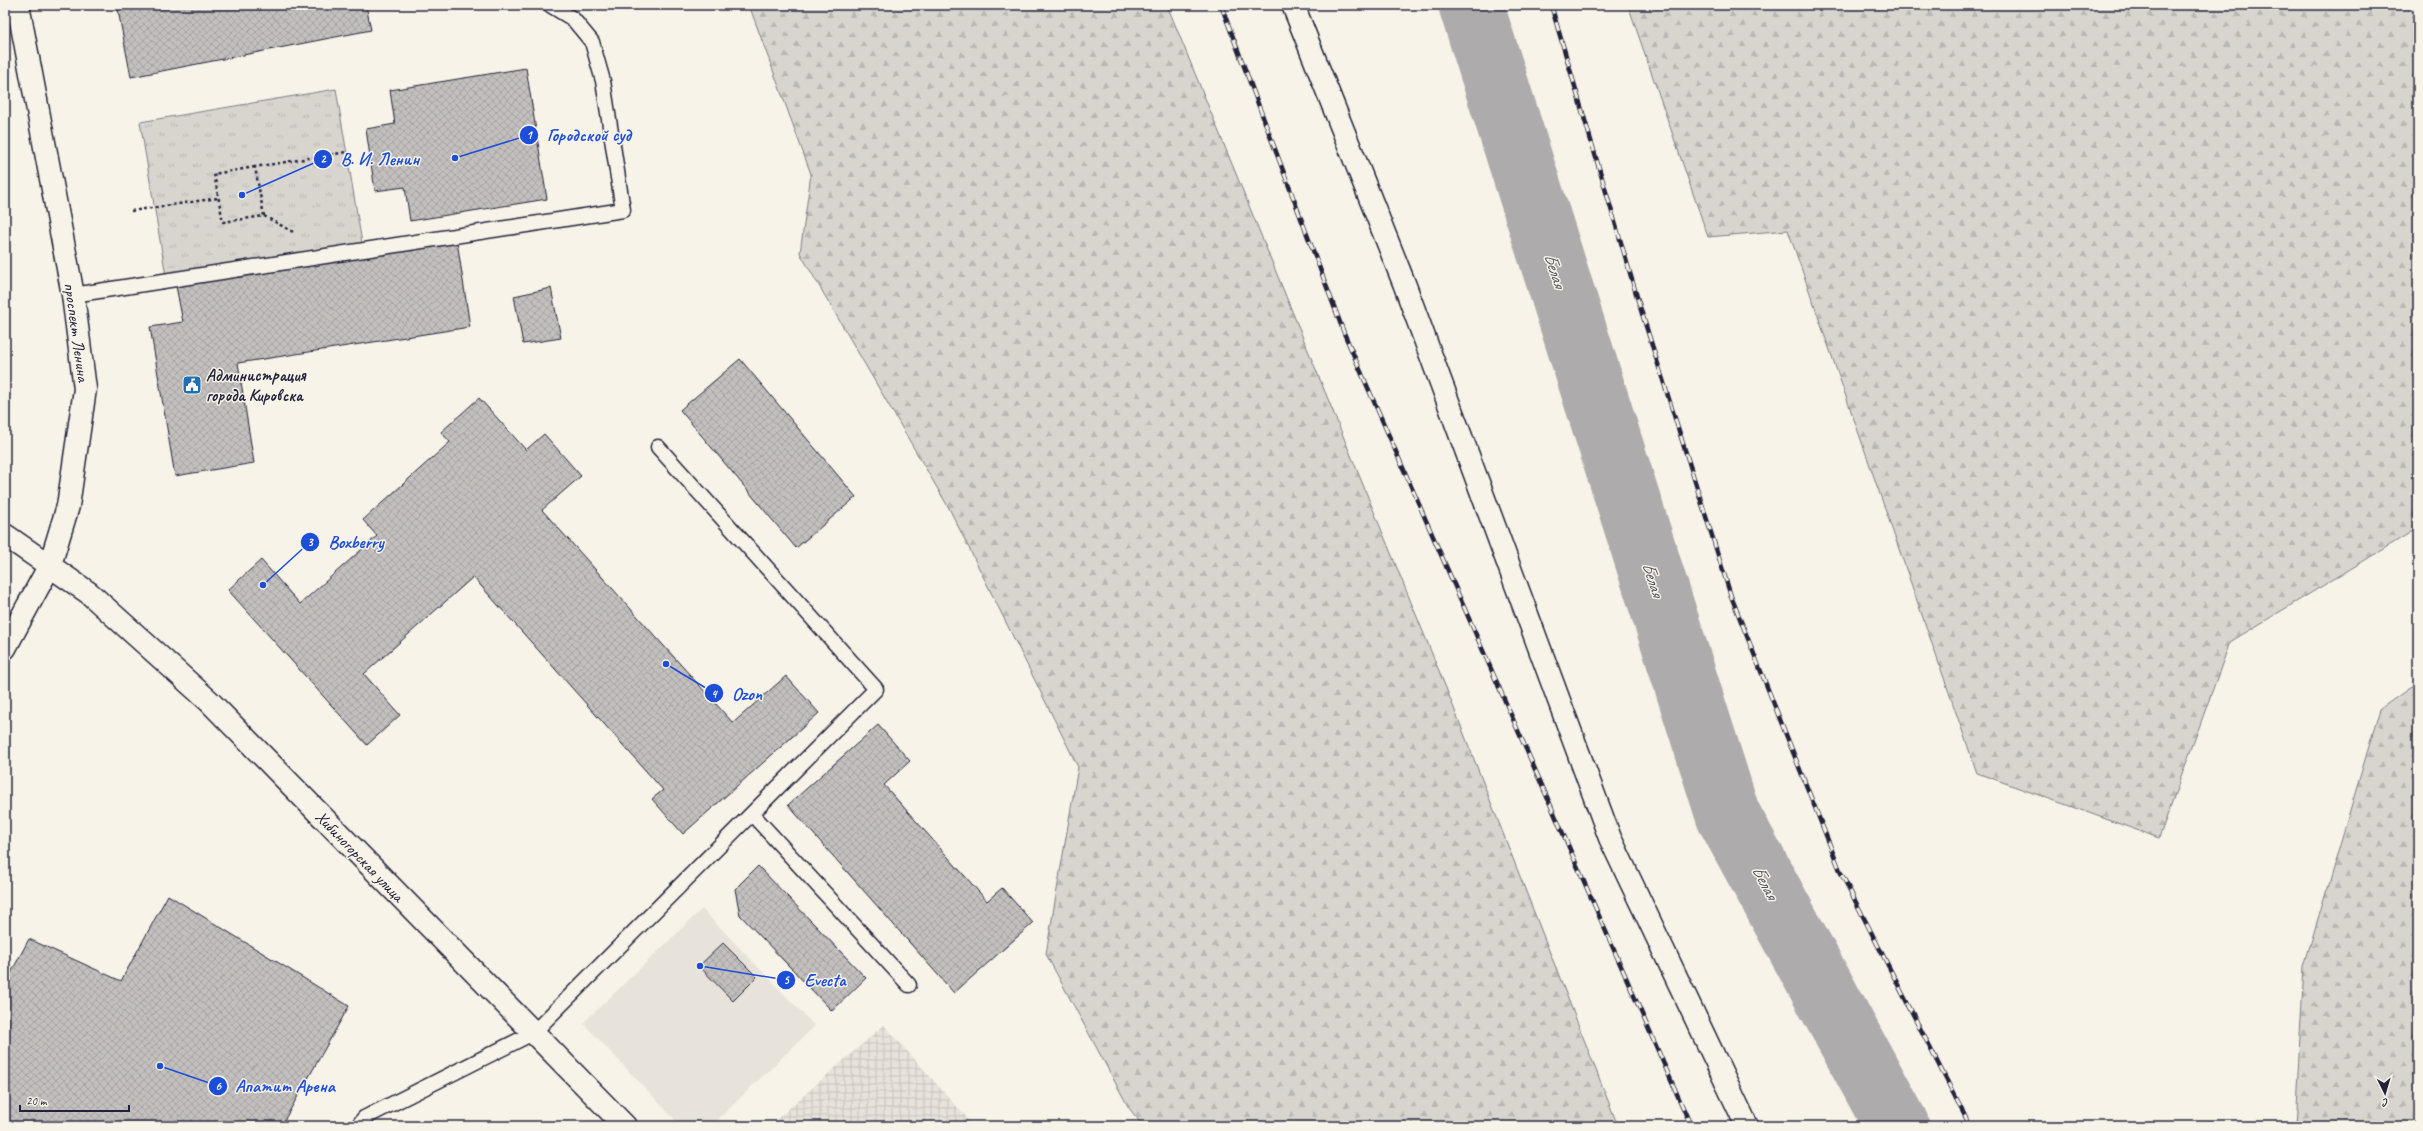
<svg xmlns="http://www.w3.org/2000/svg" width="2423" height="1131" viewBox="0 0 2423 1131" font-family="Caveat,sans-serif">
	<style>
		.built { fill: #e7e3db }
		.industrial { fill: url(#industrial-grid) }
		.forest { fill: url(#forest-firs); stroke: #7d7c85 }
		.park { fill: url(#park-tufts); stroke: #7d7c85 }
		.lines { fill: none; stroke-linecap: round; stroke-linejoin: round }
		.river { stroke: #aeabad; stroke-width: 65 }
		.building { fill: url(#building-cross-hatch); stroke: #22223b }
		.service-casing { stroke: #22223b; stroke-width: 17 }
		.minor-casing { stroke: #22223b; stroke-width: 25 }
		.secondary-casing { stroke: #22223b; stroke-width: 25 }
		.path { stroke: #22223b; stroke-width: 2.5; stroke-dasharray: 3 3; stroke-linecap: butt }
		.service { stroke: #f7f3e8; stroke-width: 14 }
		.minor { stroke: #f7f3e8; stroke-width: 22 }
		.secondary { stroke: #f7f3e8; stroke-width: 22 }
		.rail-casing { stroke: #22223b; stroke-width: 4.5 }
		.rail { stroke: #f7f3e8; stroke-width: 3; stroke-dasharray: 9; stroke-linecap: butt }
		.labels { text-anchor: middle; stroke-width: 3; stroke-linejoin: round; paint-order: stroke }
		.street-label { font-size: 17px; fill: #22223b; stroke: #f7f3e8 }
		.poi-label { font-size: 17px; font-weight: bold; fill: #22223b; stroke: #f7f3e8; text-anchor: start }
		.water-label { font-size: 18px; font-style: italic; fill: #535263; stroke: #f7f3e8 }
		.leader { fill: none; stroke: #1d4ed8; stroke-width: 1.5 }
		.callout-dot { fill: #1d4ed8; stroke: #f7f3e8; stroke-width: 1.5 }
		.mark-label { font-size: 12px; text-anchor: middle; font-weight: bold; fill: #fff }
		.callout-label { font-size: 18px; text-anchor: middle; font-weight: bold; fill: #1d4ed8; stroke: #f7f3e8; stroke-width: 3; stroke-linejoin: round; paint-order: stroke }
	</style>
	<defs>
		<pattern id="industrial-grid" width="8" height="8" patternUnits="userSpaceOnUse"><rect width="8" height="8" fill="#e7e3db"/><path d="M0 4h8M4 0v8" fill="none" stroke="#c6c2bd"/></pattern>
		<pattern id="forest-firs" width="22" height="20" patternUnits="userSpaceOnUse"><rect width="22" height="20" fill="#d8d5cf"/><path d="M5 1l3.5 6h-7zM16 11l3.5 6h-7z" fill="#b9b7b3"/></pattern>
		<pattern id="park-tufts" width="24" height="20" patternUnits="userSpaceOnUse"><rect width="24" height="20" fill="#d8d5cf"/><path d="M3 7l-1-3M5 7V3M7 7l1-3M15 17l-1-3M17 17v-4M19 17l1-3" fill="none" stroke="#b9b7b3"/></pattern>
		<pattern id="building-cross-hatch" width="8" height="8" patternUnits="userSpaceOnUse"><rect width="8" height="8" fill="#c2bfbd"/><path d="M0 0l8 8M0 8l8-8" fill="none" stroke="#a6a4a3"/></pattern>
	</defs>
	<rect width="100%" height="100%" fill="#f7f3e8"/>
	<filter id="ink" filterUnits="userSpaceOnUse"><feTurbulence type="fractalNoise" baseFrequency=".025" numOctaves="2"/><feDisplacementMap in="SourceGraphic" scale="8" xChannelSelector="R" yChannelSelector="G"/><feConvolveMatrix kernelMatrix="1 2 1 2 8 2 1 2 1" color-interpolation-filters="sRGB"/></filter>
	<g filter="url(#ink)">
		<path class="built" d="M702,909L815,1026L711,1126H681L583,1023Z"/>
		<path class="industrial" d="M884,1025L974,1126H769Z"/>
		<path class="forest" d="M749,5H1167L1446,688L1618,1126H1143L1129,1108L1046,954L1078,767L950,510L800,253L811,174Z
			M1628,5H2418V528L2230,642L2159,838L1977,773L1788,230L1708,237Z
			M2418,682V1126H2295L2304,966L2380,709Z"/>
		<path class="park" d="M336,89L362,243L166,276L140,122Z"/>
		<g class="lines">
			<path class="river" d="M1471,5L1728,815L1897,1126"/>
		</g>
		<path class="building" d="M117,5H366L371,30L131,77Z
			M526,68L547,199L410,221L405,187L375,191L366,129L395,124L390,90Z
			M457,241L470,327L238,363L254,463L175,476L150,327L183,322L176,286Z
			M551,288L561,338L523,344L514,296Z
			M740,359L856,497L796,548L680,410Z
			M479,398L526,450L544,434L581,476L542,510L733,723L786,676L819,713L683,834L652,799L663,790L473,577L364,674L400,715L367,745L228,590L261,560L300,604L377,536L363,520L450,442L441,432Z
			M878,725L910,761L884,785L987,901L1002,888L1033,923L954,993L788,805Z
			M758,866L866,978L832,1011L740,915L735,889Z
			M168,895L349,1006L281,1126H5V984L29,939L121,981Z
			M723,943L757,977L733,1001L699,966Z"/>
		<g class="lines">
			<defs>
				<path id="service" d="M73,295L623,210L603,81L592,42L573,19L550,5
					M752,814L909,985
					M358,1126L364,1118L533,1033L876,689L658,447"/>
				<path id="minor" d="M1293,5L1404,283L1610,838L1747,1126
					M5,535L89,593L209,701L625,1126"/>
				<path id="secondary" d="M5,648L50,565L68,506L85,389L73,295L18,5"/>
			</defs>
			<use href="#service" class="service-casing"/>
			<use href="#minor" class="minor-casing"/>
			<use href="#secondary" class="secondary-casing"/>
			<path class="path" d="M255,167L214,174L223,222L264,216L255,167L347,152
				M131,211L218,198
				M264,216L295,233"/>
			<use href="#service" class="service"/>
			<use href="#minor" class="minor"/>
			<use href="#secondary" class="secondary"/>
			<defs>
				<path id="rail" d="M1221,5L1344,333L1691,1126
					M1551,5L1640,307L1731,596L1841,873L1970,1126"/>
			</defs>
			<use href="#rail" class="rail-casing"/>
			<use href="#rail" class="rail"/>
		</g>
	</g>
	<defs>
		<symbol id="civic-square" viewBox="-11 -11 22 22"><rect x="-9" y="-9" width="18" height="18" rx="4" fill="#1f6fb2" stroke="#f7f3e8"/><path d="M-.6-6.5H3V-4.5H.6V-3L4-1V1h2V6H-6V1h2V-1L-.6-3ZM-1.2 2.5V6h2.4V2.5Z" fill="#fff"/></symbol>
	</defs>
	<g fill-rule="evenodd">
		<use href="#civic-square" x="181" y="374" width="22" height="22"/>
	</g>
	<g class="labels">
		<g class="street-label">
			<text transform="translate(77 332) rotate(82)" y="6">проспект Ленина</text>
			<text transform="translate(360 856) rotate(46)" y="6">Хибиногорская улица</text>
		</g>
		<g class="poi-label">
			<text x="206" y="381">Администрация<tspan x="206" dy="20">города Кировска</tspan></text>
		</g>
		<g class="water-label">
			<text transform="translate(1555 270) rotate(72)" y="6">Белая</text>
			<text transform="translate(1653 579) rotate(72)" y="6">Белая</text>
			<text transform="translate(1765 882) rotate(62)" y="6">Белая</text>
		</g>
	</g>
	<path class="leader" d="M455 158L529 135M242 195L323 159M263 585L310 542M666 664L714 693M700 966L786 980M160 1066L218 1086"/>
	<g class="callout-dot">
		<circle cx="455" cy="158" r="4"/>
		<circle cx="242" cy="195" r="4"/>
		<circle cx="263" cy="585" r="4"/>
		<circle cx="666" cy="664" r="4"/>
		<circle cx="700" cy="966" r="4"/>
		<circle cx="160" cy="1066" r="4"/>
		<circle cx="529" cy="135" r="10"/>
		<circle cx="323" cy="159" r="10"/>
		<circle cx="310" cy="542" r="10"/>
		<circle cx="714" cy="693" r="10"/>
		<circle cx="786" cy="980" r="10"/>
		<circle cx="218" cy="1086" r="10"/>
	</g>
	<g class="mark-label">
		<text x="529" y="139">1</text>
		<text x="323" y="163">2</text>
		<text x="310" y="546">3</text>
		<text x="714" y="698">4</text>
		<text x="786" y="984">5</text>
		<text x="218" y="1090">6</text>
	</g>
	<g class="callout-label">
		<text x="589" y="141">Городской суд</text>
		<text x="380" y="165">В. И. Ленин</text>
		<text x="356" y="548">Boxberry</text>
		<text x="747" y="700">Ozon</text>
		<text x="825" y="986">Evecta</text>
		<text x="285" y="1092">Апатит Арена</text>
	</g>
	<rect width="2423" height="1131" fill="none" stroke="#f7f3e8" stroke-width="20"/>
	<rect x="10" y="10" width="2403" height="1111" fill="none" stroke="#22223b" stroke-width="1.5" filter="url(#ink)"/>
	<g transform="translate(2385 1093) rotate(175)" stroke="#f7f3e8" stroke-width="3" paint-order="stroke">
	<path d="M0-3L7 15L0 10L-7 15Z" fill="#22223b"/>
	<text y="-6" font-size="11" font-weight="bold" text-anchor="middle" fill="#22223b">С</text>
	</g>
	<path d="M20 1105v6h109v-6" fill="none" stroke="#22223b" stroke-width="2"/>
	<text x="26" y="1105" font-size="12" fill="#22223b" stroke="#f7f3e8" stroke-width="3" paint-order="stroke">20 m</text>
</svg>
